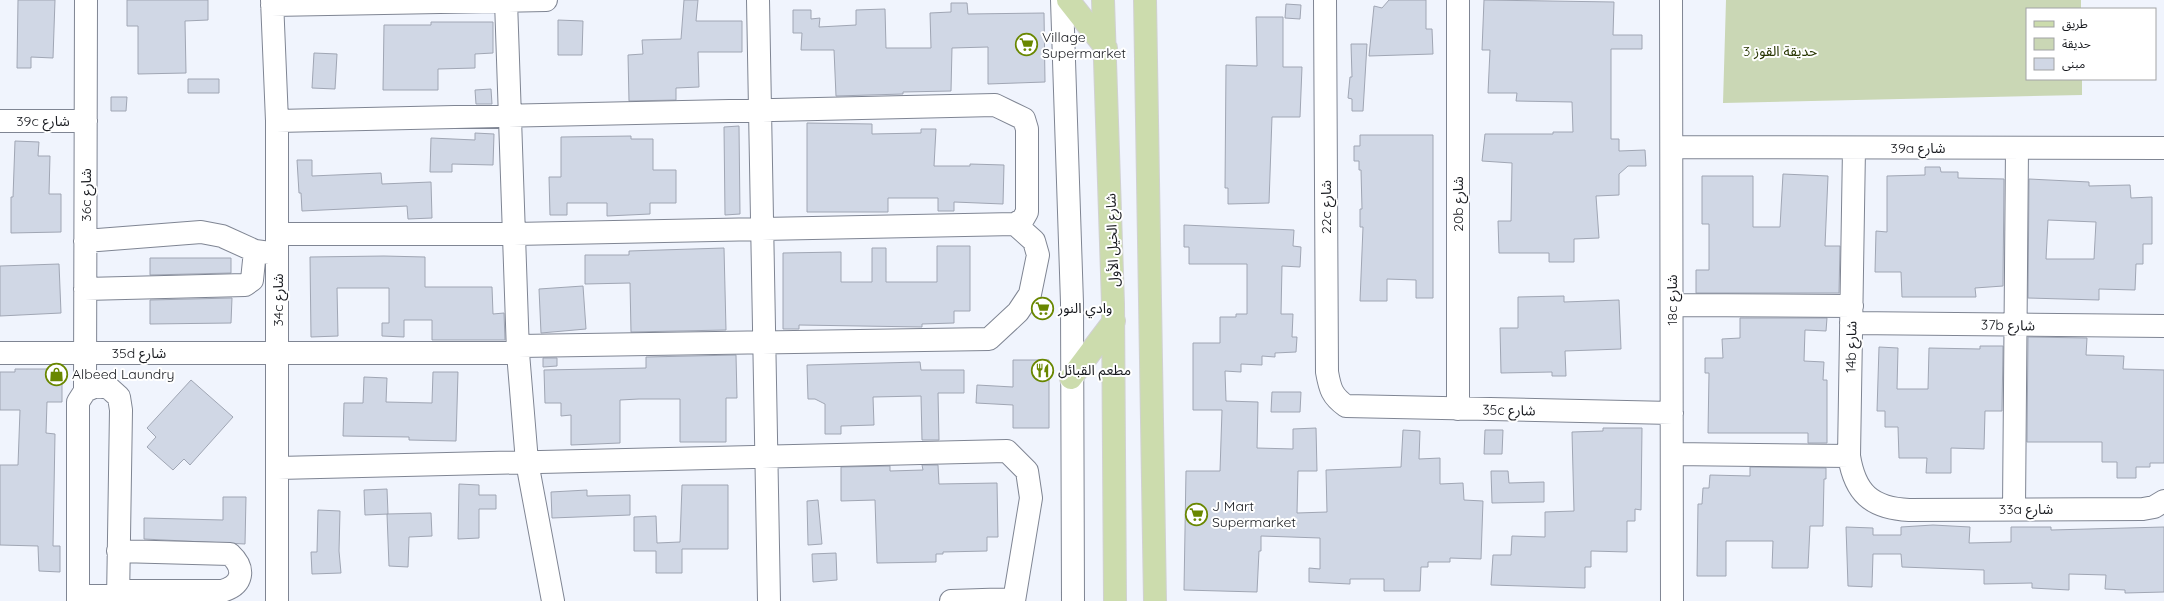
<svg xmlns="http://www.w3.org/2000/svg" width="2164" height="601" viewBox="0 0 2164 601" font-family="Quicksand,'Noto Sans Arabic',sans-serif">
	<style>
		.green { fill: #cad7b5 }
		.building { fill: #d0d7e5; stroke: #a0a6b4; fill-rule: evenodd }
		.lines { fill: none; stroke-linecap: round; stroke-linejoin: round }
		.minor-casing { stroke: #7f8593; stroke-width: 24 }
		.major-casing { stroke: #d1d1d2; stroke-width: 24 }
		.minor { stroke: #fff; stroke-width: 22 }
		.major { stroke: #ccdcad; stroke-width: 22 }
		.labels { text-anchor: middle; stroke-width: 4; stroke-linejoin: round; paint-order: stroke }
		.poi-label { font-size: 14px; fill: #17191e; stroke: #fff; text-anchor: start }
		.park-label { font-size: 14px; fill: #273500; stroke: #fff }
		.street-label { font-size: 14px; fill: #17191e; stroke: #fff }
	</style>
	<rect width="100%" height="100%" fill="#f0f4fd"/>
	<path class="green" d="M1726,0H2081V9H2027V79H2082V95L1723,103Z"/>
	<path class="building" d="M18,0H55L53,58L31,57V68H17Z
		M127,0H208V20L185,21L186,73L138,74V26H127Z
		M684,0H698L696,21H742V52H698L699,87L676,88V100L629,101L628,55L643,54L642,40L681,39Z
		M1389,0H1426V29H1432L1433,54L1369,56L1374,6L1382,8Z
		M1484,0L1614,2L1613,35H1642V49H1611V139H1619V151L1645,150L1646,166H1628L1619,174V195L1596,196L1599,238L1574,239V262H1549V253H1499L1498,221H1511L1512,163L1482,161L1485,134H1553V132H1573L1572,102L1516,101L1517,93H1488L1490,50H1482Z
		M951,3H967L968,14L1044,13L1045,82L988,84V47L952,48L951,91L903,92V94L836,96L834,50H801L802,33H793V10H811V19L820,18L819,27L856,25V10L885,9L886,48H931L930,13L951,12Z
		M1286,4L1301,5L1300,19L1285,18Z
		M1256,17H1283V67H1302L1300,117H1272L1269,203L1228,204V188H1225L1226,65L1257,66Z
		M558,20L583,21L582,55H558Z
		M431,22H493V53L475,54V68L438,69V90H383L384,25H431Z
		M1351,44H1367L1363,111H1352V99L1348,98L1350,77H1352Z
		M314,53L337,54L335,89L312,88Z
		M188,79H219V93H188Z
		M491,89L492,104H476L475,90Z
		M111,97H127L126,111H111Z
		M807,123L872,124V134L921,133V129H936L934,166H970V164L1004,165L1003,204L954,202V211H938V198H888V212H807Z
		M739,126L740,214L725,215L724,127Z
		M475,133L494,134L493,165L452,164V172H430L431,138L475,140Z
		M1360,135H1433V298H1416V280L1387,279V301H1360L1363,227H1360V209H1362L1361,170H1359V161H1354V146H1360Z
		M631,136V139H653V170H676V203H650V214L607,216V203H567V215H550L549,177H561V137Z
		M15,141L39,142L38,156H50L49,194H61V232L11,233V197H13Z
		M297,160H312V176L381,173L382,184L431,182L432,218L408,219L407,206L302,211L301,193H299Z
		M1925,167H1940L1941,172H1958V178L2004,179L2003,286L1975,288L1976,297H1902L1901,272H1875L1876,231L1887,232V176L1925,175Z
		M1783,174L1828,176L1825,246H1840L1839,293H1696V270H1709V224H1702V176H1753V227H1780Z
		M2029,179L2089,182V186L2130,185L2131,198L2152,197V244H2143V264H2136L2135,290L2099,289V300L2028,298ZM2048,220L2096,222L2094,259H2046Z
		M1184,225L1294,230L1293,246L1301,247L1300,267L1282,266L1281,314H1293L1292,337H1297L1296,352L1275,353V357L1262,356V365L1241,364V372L1225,371L1226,401L1258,402L1257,448L1293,449V429L1316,428L1317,471H1298L1297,513L1327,512L1326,470L1401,467L1403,430L1420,431L1419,459L1440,458V484L1463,483L1464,500L1483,501L1481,559L1450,558V562H1428V567H1421L1420,591H1384V579H1350V584L1309,582V568L1320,569V538L1261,536V551H1259L1257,592L1184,590L1186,471H1220L1222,410H1193V343H1220V317H1236V314H1247V264H1189V247H1184Z
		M937,246H970V311H954V323L922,324V327L799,325V329H783V253L841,252V282H872V248H886V282H937Z
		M724,248L726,330L631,332L630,283L585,284V255H629V251Z
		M384,256L425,257V287H492L493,314L504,313L505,340H432V320H404V337L382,336V323H389V288H337L338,336L311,337L310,257Z
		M150,258H231V273L150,275Z
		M59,264L61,313L0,316V266Z
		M583,286L586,329L541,333L539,289Z
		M1564,296V302L1619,300L1621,349L1565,351L1566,376H1552V372L1501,373L1500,328H1518V297Z
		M232,298L231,323L150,324V300Z
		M1740,318H1827L1826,331L1805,330L1804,361L1824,362L1823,380H1827V443H1808V433H1708L1709,373H1705V358H1723L1722,339L1740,338Z
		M2028,337L2087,338L2086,355L2124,356L2123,369L2164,370V463H2150V467H2136V478H2117V462H2102V442H2027Z
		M1980,346H2003L2002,411H1985L1984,449L1951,448V473H1926L1927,458H1899L1898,427H1885V411H1877L1879,347L1898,348L1897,389H1928L1929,348L1980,349Z
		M736,355L737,398H726V442H680V399H639L620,400V443L571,445V415L561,416V403H545L544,370L646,368V357Z
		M543,358H557V366L543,367Z
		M1013,360H1049V428H1013V405L976,403L977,385L1013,387Z
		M920,362L921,370H964V393H938L939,440H922L921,396L873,397L874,425L841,426V434H825V404L815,399H808L807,365Z
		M15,369H62V402H47L46,433L55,434L53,546H60V572L39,571L38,546L0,545V465H18L20,410H0V372H15Z
		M433,372H458L456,441L409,440V437L343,436L344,403H363L364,377L387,378L386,402L432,403Z
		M191,380L233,417L190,465L184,459L173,470L147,447L156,437L147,428Z
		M1272,392H1301L1300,412H1271Z
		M1603,428H1642L1641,510L1635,509V521H1627V552L1591,551V567H1585V588L1491,585L1493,555H1511L1512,536L1545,537V512L1574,511L1572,432L1603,431Z
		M1485,430H1503L1502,454H1484Z
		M922,465H938L939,484L997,483L998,537H987V551L943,552V554H936V562L877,563L875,500L841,501V467L890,466V471L923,470Z
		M1750,467L1826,468V479H1824L1823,526H1810L1808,568H1772L1773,541H1726V576H1697L1698,504H1702L1703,488H1709L1710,475L1750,476Z
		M1491,471H1508L1509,483L1544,482V502L1492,503Z
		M459,484L479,485V495H496V509H479V538L458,539Z
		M682,485H728V549H682V573H656V551H634V517L656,516L657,543L680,542Z
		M387,489L388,514L365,515L364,490Z
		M587,490V496L630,495V515L552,518L551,492Z
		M223,497H246L245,544L144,539V518L223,520Z
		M818,500L822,544L808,545L807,501Z
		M318,510L340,511L339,551L341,573L312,574L311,552H317Z
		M431,513L432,536L409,537L408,567L389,566L387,514Z
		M1933,525L1970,527L1969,543L2011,542V527H2051V530L2164,527V592L2125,593V590L2105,589L2106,575L2069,574V590L2032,588V583L1984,584V570L1902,567L1901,554H1873L1872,587L1848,586L1846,527L1873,528V535H1901V527Z
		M836,553L837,580L813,582L812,554Z"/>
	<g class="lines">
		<defs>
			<path id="minor" d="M272,0L277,121V601
				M758,0L769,601
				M1062,0L1072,303L1073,601
				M1325,0L1327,372C1330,389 1332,396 1346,406L1672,413
				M1671,0L1672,601
				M506,1L518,353L527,462L553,601
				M272,5L546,0
				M0,121H86
				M277,121L995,105L1024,119L1027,129V212L1023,219L1015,224L514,234H277
				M1672,147L2164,148
				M1854,148L1849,456C1855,493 1871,508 1909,510L2143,509L2154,507L2164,501
				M85,241L201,232L222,236L255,251L270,253
				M85,289L245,285L252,280L255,251
				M1672,305L1852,306
				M1851,323L2164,326
				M519,346L989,339L1018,312L1030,294L1038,255L1034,241L1015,224
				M0,353H518
				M85,391L86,0
				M1458,409V0
				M1672,454L1849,456
				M278,468L1007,451L1027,471L1031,498L1014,601
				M2014,509L2017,148
				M118,551L230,554C246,569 243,585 222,591H118
				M78,596H118
				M78,601V402L85,391L96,386L109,388L119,397L121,410L118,601
				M951,601L1014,599"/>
			<path id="major" d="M1068,0L1106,48
				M1103,0L1113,304L1115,601
				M1145,0L1155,601
				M1071,378L1114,321"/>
		</defs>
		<use href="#minor" class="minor-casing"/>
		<use href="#major" class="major-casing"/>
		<use href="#minor" class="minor"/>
		<use href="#major" class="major"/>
	</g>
	<defs>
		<symbol id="supermarket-ring" viewBox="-11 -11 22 22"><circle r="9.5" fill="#fff" stroke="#698700" stroke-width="1.5"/><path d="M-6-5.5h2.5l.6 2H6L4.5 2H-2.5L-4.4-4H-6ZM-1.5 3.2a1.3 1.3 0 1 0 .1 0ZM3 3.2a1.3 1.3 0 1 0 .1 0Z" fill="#698700"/></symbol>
		<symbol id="restaurant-ring" viewBox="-11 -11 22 22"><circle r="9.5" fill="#fff" stroke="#698700" stroke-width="1.5"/><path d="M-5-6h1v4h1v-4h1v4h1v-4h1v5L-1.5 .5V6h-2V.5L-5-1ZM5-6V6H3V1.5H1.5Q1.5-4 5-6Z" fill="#698700"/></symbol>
		<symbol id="shop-ring" viewBox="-11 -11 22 22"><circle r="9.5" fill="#fff" stroke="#698700" stroke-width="1.5"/><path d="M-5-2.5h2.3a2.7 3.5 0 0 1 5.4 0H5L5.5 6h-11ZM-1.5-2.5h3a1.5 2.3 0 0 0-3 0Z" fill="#698700"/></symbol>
	</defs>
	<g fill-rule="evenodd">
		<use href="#supermarket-ring" x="1014" y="32" width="25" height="25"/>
		<use href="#supermarket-ring" x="1030" y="296" width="25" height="25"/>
		<use href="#restaurant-ring" x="1030" y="358" width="25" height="25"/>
		<use href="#shop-ring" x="44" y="362" width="25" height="25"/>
		<use href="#supermarket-ring" x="1184" y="502" width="25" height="25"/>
	</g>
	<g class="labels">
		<g class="poi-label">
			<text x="1042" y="42">Village<tspan x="1042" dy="16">Supermarket</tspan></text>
			<text x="1058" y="313">وادي النور</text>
			<text x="1058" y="375">مطعم القبائل</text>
			<text x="72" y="379">Albeed Laundry</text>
			<text x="1212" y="511">J Mart<tspan x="1212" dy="16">Supermarket</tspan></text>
		</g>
		<g class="park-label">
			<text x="1780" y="56">حديقة القوز 3</text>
		</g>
		<g class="street-label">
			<text x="43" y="126">39c شارع</text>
			<text x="1918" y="153">39a شارع</text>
			<text transform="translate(86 195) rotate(-90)" y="5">36c شارع</text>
			<text transform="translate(1458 204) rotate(-90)" y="5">20b شارع</text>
			<text transform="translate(1326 207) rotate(-90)" y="5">22c شارع</text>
			<text transform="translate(1112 240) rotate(-92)" y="5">شارع الخيل الأول</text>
			<text transform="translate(278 300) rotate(-90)" y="5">34c شارع</text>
			<text transform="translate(1672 300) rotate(-90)" y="5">18c شارع</text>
			<text transform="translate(2008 325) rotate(1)" y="5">37b شارع</text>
			<text transform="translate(1851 347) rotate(-89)" y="5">14b شارع</text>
			<text x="139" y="358">35d شارع</text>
			<text transform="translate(1509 410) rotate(1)" y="5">35c شارع</text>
			<text x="2026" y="514">33a شارع</text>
		</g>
	</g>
	<rect x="2026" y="8" width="130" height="72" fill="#ffffff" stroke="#a2a3a5"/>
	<rect x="2034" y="21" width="20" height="6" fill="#ccdcad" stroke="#a2a3a5"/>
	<text x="2062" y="28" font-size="12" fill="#17191e">طريق</text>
	<rect x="2034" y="38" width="20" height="12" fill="#cad7b5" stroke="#a2a3a5"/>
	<text x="2062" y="48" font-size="12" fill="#17191e">حديقة</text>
	<rect x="2034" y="58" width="20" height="12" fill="#d0d7e5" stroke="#a2a3a5"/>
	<text x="2062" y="68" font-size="12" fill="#17191e">مبنى</text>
</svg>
